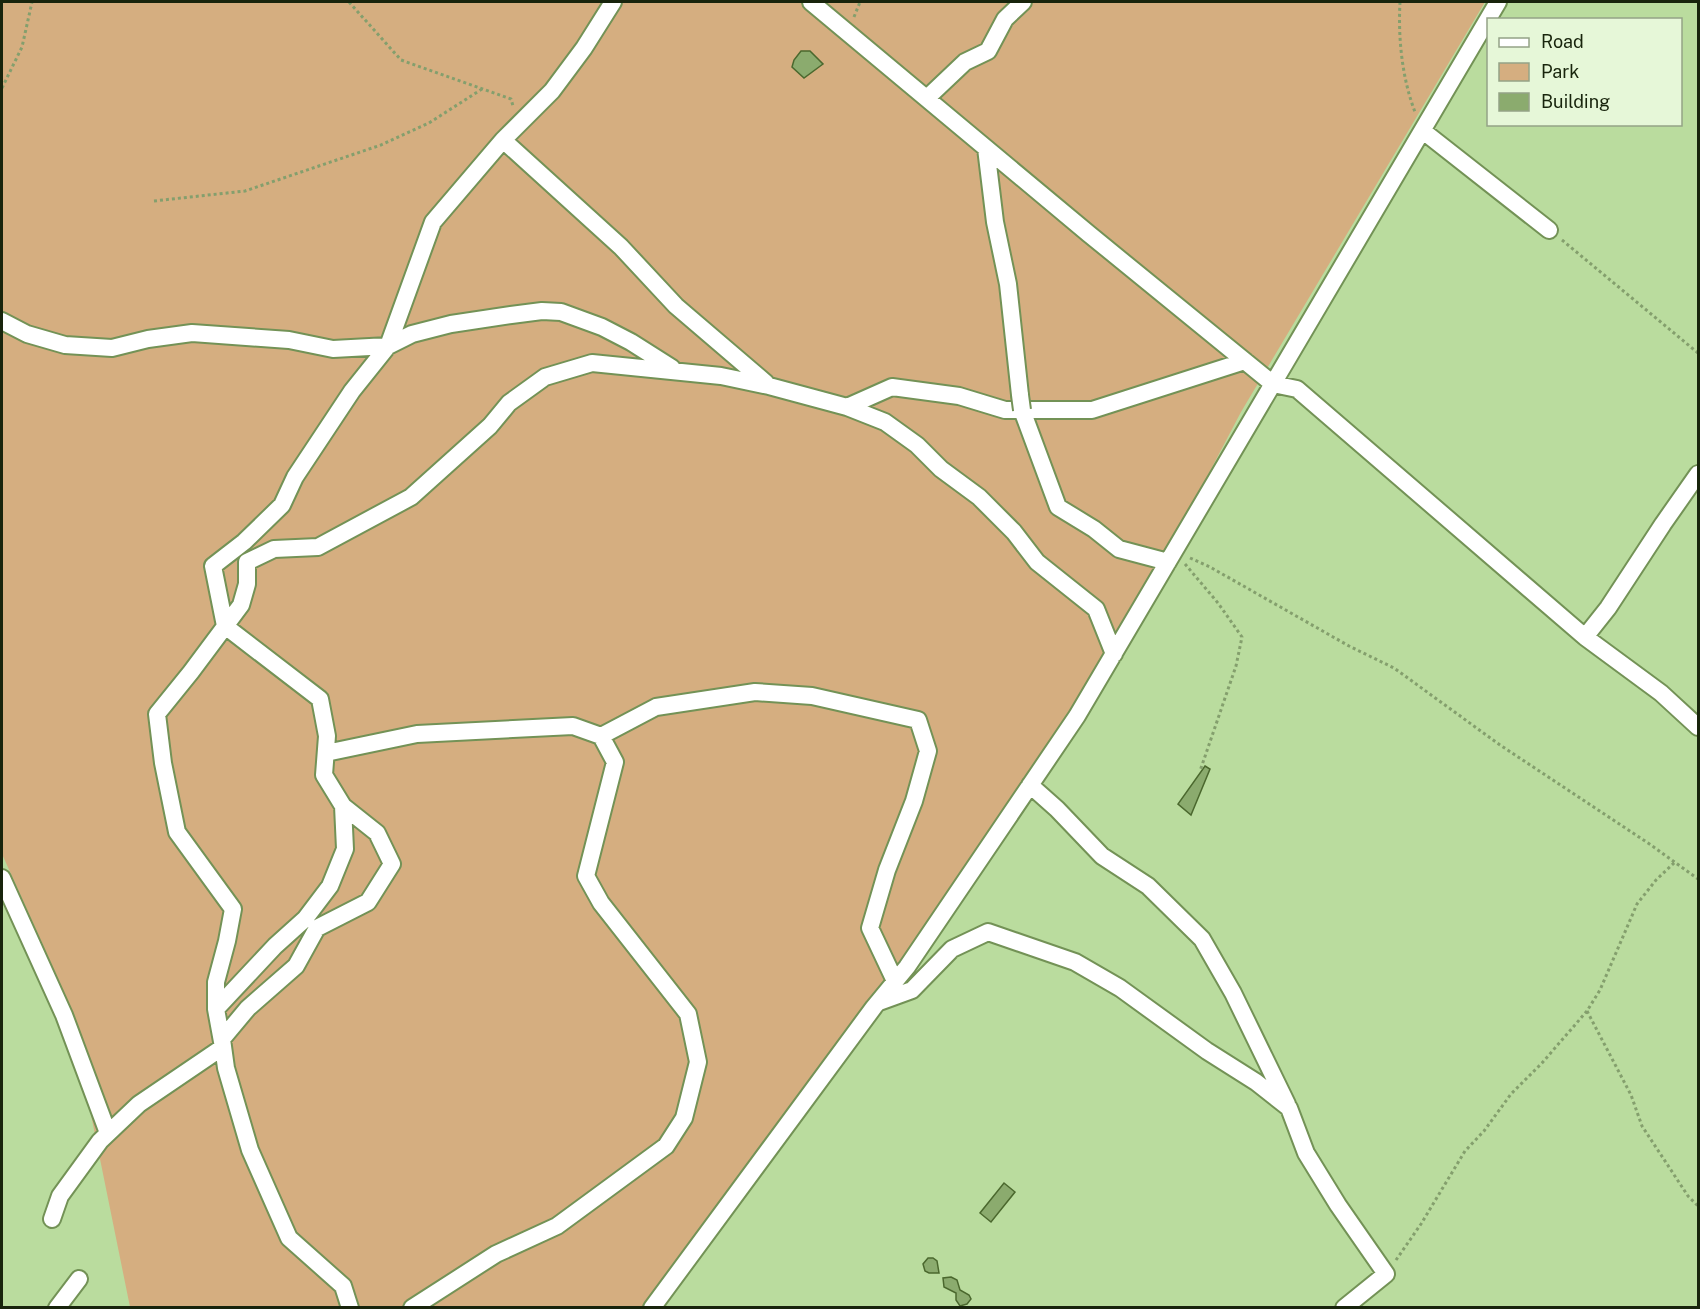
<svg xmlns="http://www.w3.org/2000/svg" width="1700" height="1309" viewBox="0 0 1700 1309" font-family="'Public Sans',sans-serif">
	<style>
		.green { fill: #d5ae80 }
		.building { fill: #8bab6e; stroke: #4b682e; stroke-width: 1.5 }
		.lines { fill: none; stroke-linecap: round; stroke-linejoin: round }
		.street-casing { stroke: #739256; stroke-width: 20 }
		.path { stroke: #849f6d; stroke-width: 3; stroke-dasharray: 3 3; stroke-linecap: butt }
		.street { stroke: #fff; stroke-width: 16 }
		.street-bridge-casing { stroke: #739256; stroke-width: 20; stroke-linecap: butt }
		.street-bridge { stroke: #fff; stroke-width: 16 }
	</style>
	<rect width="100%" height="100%" fill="#badc9e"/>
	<path class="green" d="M2,2H1485L1241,412L1114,654L937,915L658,1308L130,1307L68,1001L2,854Z"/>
	<path class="building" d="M801,51H810L823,64L804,78L792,67L794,60Z
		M1205,766L1210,769L1191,815L1178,804Z
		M1004,1183L1015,1192L991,1222L980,1213Z
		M928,1258H933L937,1261L939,1273H929L925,1271L923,1264Z
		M951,1277L957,1280L960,1290L969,1295L971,1299L967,1304L960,1306L956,1300V1293L944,1287L943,1278Z"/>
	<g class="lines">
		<defs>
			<path id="street" d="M811,2L1089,234L1273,384L1297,389L1585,637L1608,608L1663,524L1698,474
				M927,98L965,62L988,51L1005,19L1023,2
				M1423,131L1549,230
				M503,140L621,247L676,306L766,383
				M986,148L995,222L1008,284L1020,395
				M2,321L27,334L65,345L112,348L148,339L192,333L289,340L333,349L388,346L433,222L503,140L552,91L584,48L613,2
				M847,407L885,422L917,445L941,469L979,497L1014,532L1037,562L1096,609L1114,654
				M1022,410L1058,507L1094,529L1119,549L1168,562
				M1585,637L1661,693L1698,727
				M601,736L656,707L755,692L812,696L918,720L928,751L914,801L887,870L870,928L895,981
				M326,753L417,734L573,726L601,736L615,762L586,876L601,903L688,1014L698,1062L684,1118L666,1146L557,1226L496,1254L412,1308
				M1030,785L1057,809L1102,856L1148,886L1202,939L1233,993L1287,1104
				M2,878L64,1015L108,1133
				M879,1002L912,990L952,949L988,932L1075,962L1120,988L1207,1051L1256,1082L1289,1108L1306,1153L1338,1205L1386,1274L1344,1308
				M216,1009V982L227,941L233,909L177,832L163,763L157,714L191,672L241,605L247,584V562L274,549L318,547L411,497L490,426L509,403L545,377L592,363L721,376L769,386L847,407L892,387L959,396L1005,410H1092L1245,361
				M52,1219L60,1196L100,1141L139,1104L223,1047L216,1009L275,946L305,919L330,886L345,849L343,806
				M57,1308L79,1279
				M350,1308L343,1286L289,1238L250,1150L226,1068L222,1039L248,1008L296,966L317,928L368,902L392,864L377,833L343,806L324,775L327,736L320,699L225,626L213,566L244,542L282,505L295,477L352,391L388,346L412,334L451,324L511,315L542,311L561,312L602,327L631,342L672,368
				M652,1308L874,1007L907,967L1077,716L1498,2"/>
		</defs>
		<use href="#street" class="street-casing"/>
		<path class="path" d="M349,2L401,60L511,99L513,106
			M1400,2C1398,38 1402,78 1415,112
			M854,17L860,2
			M2,88L22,47L32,2
			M154,201L245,191L381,145L429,123L482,89
			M1562,240L1698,353
			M1190,558L1210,567L1349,646L1394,668L1500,745L1651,845L1698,879
			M1185,564L1218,603L1242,637L1236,666L1200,771
			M1587,1011L1631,1095L1642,1126L1688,1196L1698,1206
			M1396,1260L1421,1224L1465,1151L1484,1131L1511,1094L1542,1063L1587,1011L1600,990L1637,904L1656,880L1675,862"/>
		<use href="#street" class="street"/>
		<defs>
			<path id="street-bridge" d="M1020,395L1022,410"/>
		</defs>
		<use href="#street-bridge" class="street-bridge-casing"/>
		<use href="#street-bridge" class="street-bridge"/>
	</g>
	<rect width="1700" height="1309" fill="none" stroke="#18240c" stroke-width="6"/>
	<rect x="1487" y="18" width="195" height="108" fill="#e6f7d8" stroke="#94a386" stroke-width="1.5"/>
	<rect x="1499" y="38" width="30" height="9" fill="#ffffff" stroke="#94a386" stroke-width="1.5"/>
	<text x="1541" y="48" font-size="18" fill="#18240c">Road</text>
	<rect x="1499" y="63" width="30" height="18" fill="#d5ae80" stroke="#94a386" stroke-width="1.5"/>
	<text x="1541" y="78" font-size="18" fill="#18240c">Park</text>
	<rect x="1499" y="93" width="30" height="18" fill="#8bab6e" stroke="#94a386" stroke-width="1.5"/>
	<text x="1541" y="108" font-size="18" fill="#18240c">Building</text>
</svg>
